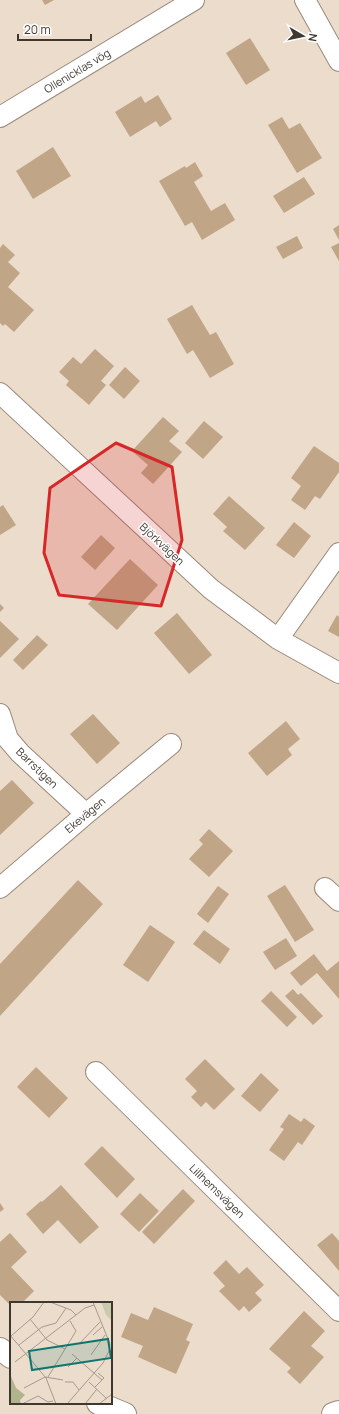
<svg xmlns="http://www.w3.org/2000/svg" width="339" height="1414" viewBox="0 0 339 1414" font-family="Manrope,sans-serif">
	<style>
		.building { fill: #c0a586 }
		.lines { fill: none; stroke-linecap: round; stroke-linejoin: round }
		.minor-casing { stroke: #988a7b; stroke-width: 22 }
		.tertiary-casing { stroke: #988a7b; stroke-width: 24 }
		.minor { stroke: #fff; stroke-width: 20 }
		.tertiary { stroke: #fff; stroke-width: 22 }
		.marked { fill: #d62828; fill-opacity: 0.2; stroke: #d62828; stroke-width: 3; stroke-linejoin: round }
		.labels { text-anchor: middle; stroke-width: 3; stroke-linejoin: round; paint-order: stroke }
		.street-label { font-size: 11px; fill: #3e3831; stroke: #fff }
		.inset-road { fill: none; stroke: #a69a8e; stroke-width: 1 }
		.view { fill: #0f766e; fill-opacity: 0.15; stroke: #0f766e; stroke-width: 2 }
		.inset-edge { fill: none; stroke: #3e3831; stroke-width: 2 }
	</style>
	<rect width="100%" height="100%" fill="#ebdccc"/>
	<path class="building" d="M42,0H54L45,5Z
		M250,38L270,70L246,85L226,53Z
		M158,95L172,119L160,127L156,121L130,137L115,112L141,96L145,103Z
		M282,117L289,129L300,123L322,158L297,173L268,125Z
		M53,147L71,176L33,199L16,171Z
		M195,162L203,176L194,182L211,211L225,203L235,220L202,240L192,222L185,226L159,181L185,166L186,168Z
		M304,177L315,194L284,213L273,196Z
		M339,225V240L333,229Z
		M297,236L303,248L283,259L276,247Z
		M339,243V261L331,247Z
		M3,244L15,255L8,262L20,273L8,287L34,310L14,332L5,324L3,326L0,323V248Z
		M192,305L210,335L216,332L234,364L210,378L193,350L187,354L167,319Z
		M95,349L114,366L101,381L106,385L89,405L66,385L69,381L59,372L73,357L81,364Z
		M125,367L140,381L124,399L109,385Z
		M163,417L179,431L169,441L182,452L153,484L141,473L148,465L132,451Z
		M204,421L223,437L203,459L185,443Z
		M314,446L339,463V472L320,499L315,496L305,510L291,500L301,486L291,478Z
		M229,496L265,528L245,550L223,531L227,527L213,514Z
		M3,505L16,525L0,535V507Z
		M294,522L311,536L294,558L276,545Z
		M101,535L115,548L95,570L81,557Z
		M130,559L158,585L117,630L88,604Z
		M0,604L4,608L0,612Z
		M177,613L212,655L189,674L154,633Z
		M337,615L339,617V637L328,631Z
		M0,621L19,639L0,658Z
		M37,635L48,645L23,670L13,660Z
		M93,714L120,743L97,764L70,734Z
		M286,721L300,739L288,749L292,755L267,776L248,753Z
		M12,780L34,803L0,835V791Z
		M209,829L233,851L209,877L189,859L203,844L199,840Z
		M78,880L103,904L0,1016V964Z
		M285,885L314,930L295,942L267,896Z
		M218,886L229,894L208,923L197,914Z
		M150,925L175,942L148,982L123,965Z
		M204,930L230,949L220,964L193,944Z
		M286,938L297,956L275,970L263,952Z
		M314,954L327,971L339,961V999L317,973L301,986L290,973Z
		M293,989L298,995L301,993L323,1016L313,1025L285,996Z
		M271,991L297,1017L287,1027L261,1001Z
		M205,1059L235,1089L214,1110L206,1102L201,1107L191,1097L197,1091L185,1079Z
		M36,1067L68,1098L49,1118L17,1087Z
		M261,1073L279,1090L260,1112L241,1096Z
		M289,1114L301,1122L304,1118L315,1126L302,1145L298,1142L284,1161L269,1150L284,1129L280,1127Z
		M102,1146L135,1179L117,1198L84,1164Z
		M61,1185L99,1227L80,1244L58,1220L43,1234L26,1214L41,1201L42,1202Z
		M183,1189L195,1201L154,1244L142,1232Z
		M140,1193L159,1211L139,1232L120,1214Z
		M0,1203L4,1209L0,1212Z
		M10,1233L27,1252L11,1267L34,1291L22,1303H11V1306L0,1295V1242Z
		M332,1233L339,1241V1271L317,1245Z
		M226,1260L239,1274L247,1267L264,1285L255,1293L262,1300L249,1312L244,1306L239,1311L219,1291L225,1286L213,1273Z
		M154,1307L193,1324L186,1340L190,1342L176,1374L138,1357L143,1346L121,1337L131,1313L148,1320Z
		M304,1311L325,1331L311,1346L324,1357L300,1384L287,1372L291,1368L269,1349Z"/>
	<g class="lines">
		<defs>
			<path id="minor" d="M305,0L339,61
				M0,117L194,0
				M0,393L211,589L278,639L339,673
				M278,639L339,553
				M0,714L8,739L20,753L86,814
				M0,888L86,814L171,744
				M325,888L339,901
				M96,1072L339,1311"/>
			<path id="tertiary" d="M0,1349L11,1357
				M98,1403L125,1414
				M333,1414L339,1412"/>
		</defs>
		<use href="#minor" class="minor-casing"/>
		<use href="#tertiary" class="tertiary-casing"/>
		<use href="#minor" class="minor"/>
		<use href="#tertiary" class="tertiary"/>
	</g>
	<path class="marked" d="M116,443L172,467L182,540L161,606L59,595L44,553L50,488Z"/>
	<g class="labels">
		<g class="street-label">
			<text transform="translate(77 71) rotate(-31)" y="4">Ollenicklas vög</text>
			<text transform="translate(162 544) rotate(43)" y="4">Björkvägen</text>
			<text transform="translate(37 768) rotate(44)" y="4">Barrstigen</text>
			<text transform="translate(85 815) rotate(-40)" y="4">Ekevägen</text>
			<text transform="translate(217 1191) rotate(44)" y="4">Lillhemsvägen</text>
		</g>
	</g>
	<g transform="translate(10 1302)">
		<rect width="102" height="102" fill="#ebdccc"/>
		<path d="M91,0H102V19L96,13Z" fill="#c9ccac"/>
		<path d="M0,72L6,86L15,93L10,98L11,102H0Z" fill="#b0b38c"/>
		<path class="inset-road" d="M40,0L61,8L66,13M20,17L37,38L55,47M0,33L36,76L46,102M83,33L92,25M1,34L23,15L34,0M69,42L90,20M9,43L32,25L46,21L56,6M62,52L92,78M81,53L95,33M5,60L75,6L84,3M58,65L67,56M38,75L66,29L60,19M55,80H63L69,88M79,80L97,97M85,85L94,76L88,71M14,86L35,75L53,78M12,102L28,94L38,100L43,99M57,102L93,61L99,49L100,42L83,0M75,102L87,87M89,102L102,92"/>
		<path class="view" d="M98,37L101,56L22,68L19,49Z"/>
		<rect width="102" height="102" class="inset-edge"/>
	</g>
	<g transform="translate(303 36) rotate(99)" stroke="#ffffff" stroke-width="3" paint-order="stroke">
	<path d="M0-3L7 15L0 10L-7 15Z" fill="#3e3831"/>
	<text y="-6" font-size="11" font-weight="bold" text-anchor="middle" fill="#3e3831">N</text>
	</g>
	<path d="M18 34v6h73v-6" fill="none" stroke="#3e3831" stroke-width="2"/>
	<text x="24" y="34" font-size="12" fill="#3e3831" stroke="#ffffff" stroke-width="3" paint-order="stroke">20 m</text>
</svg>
